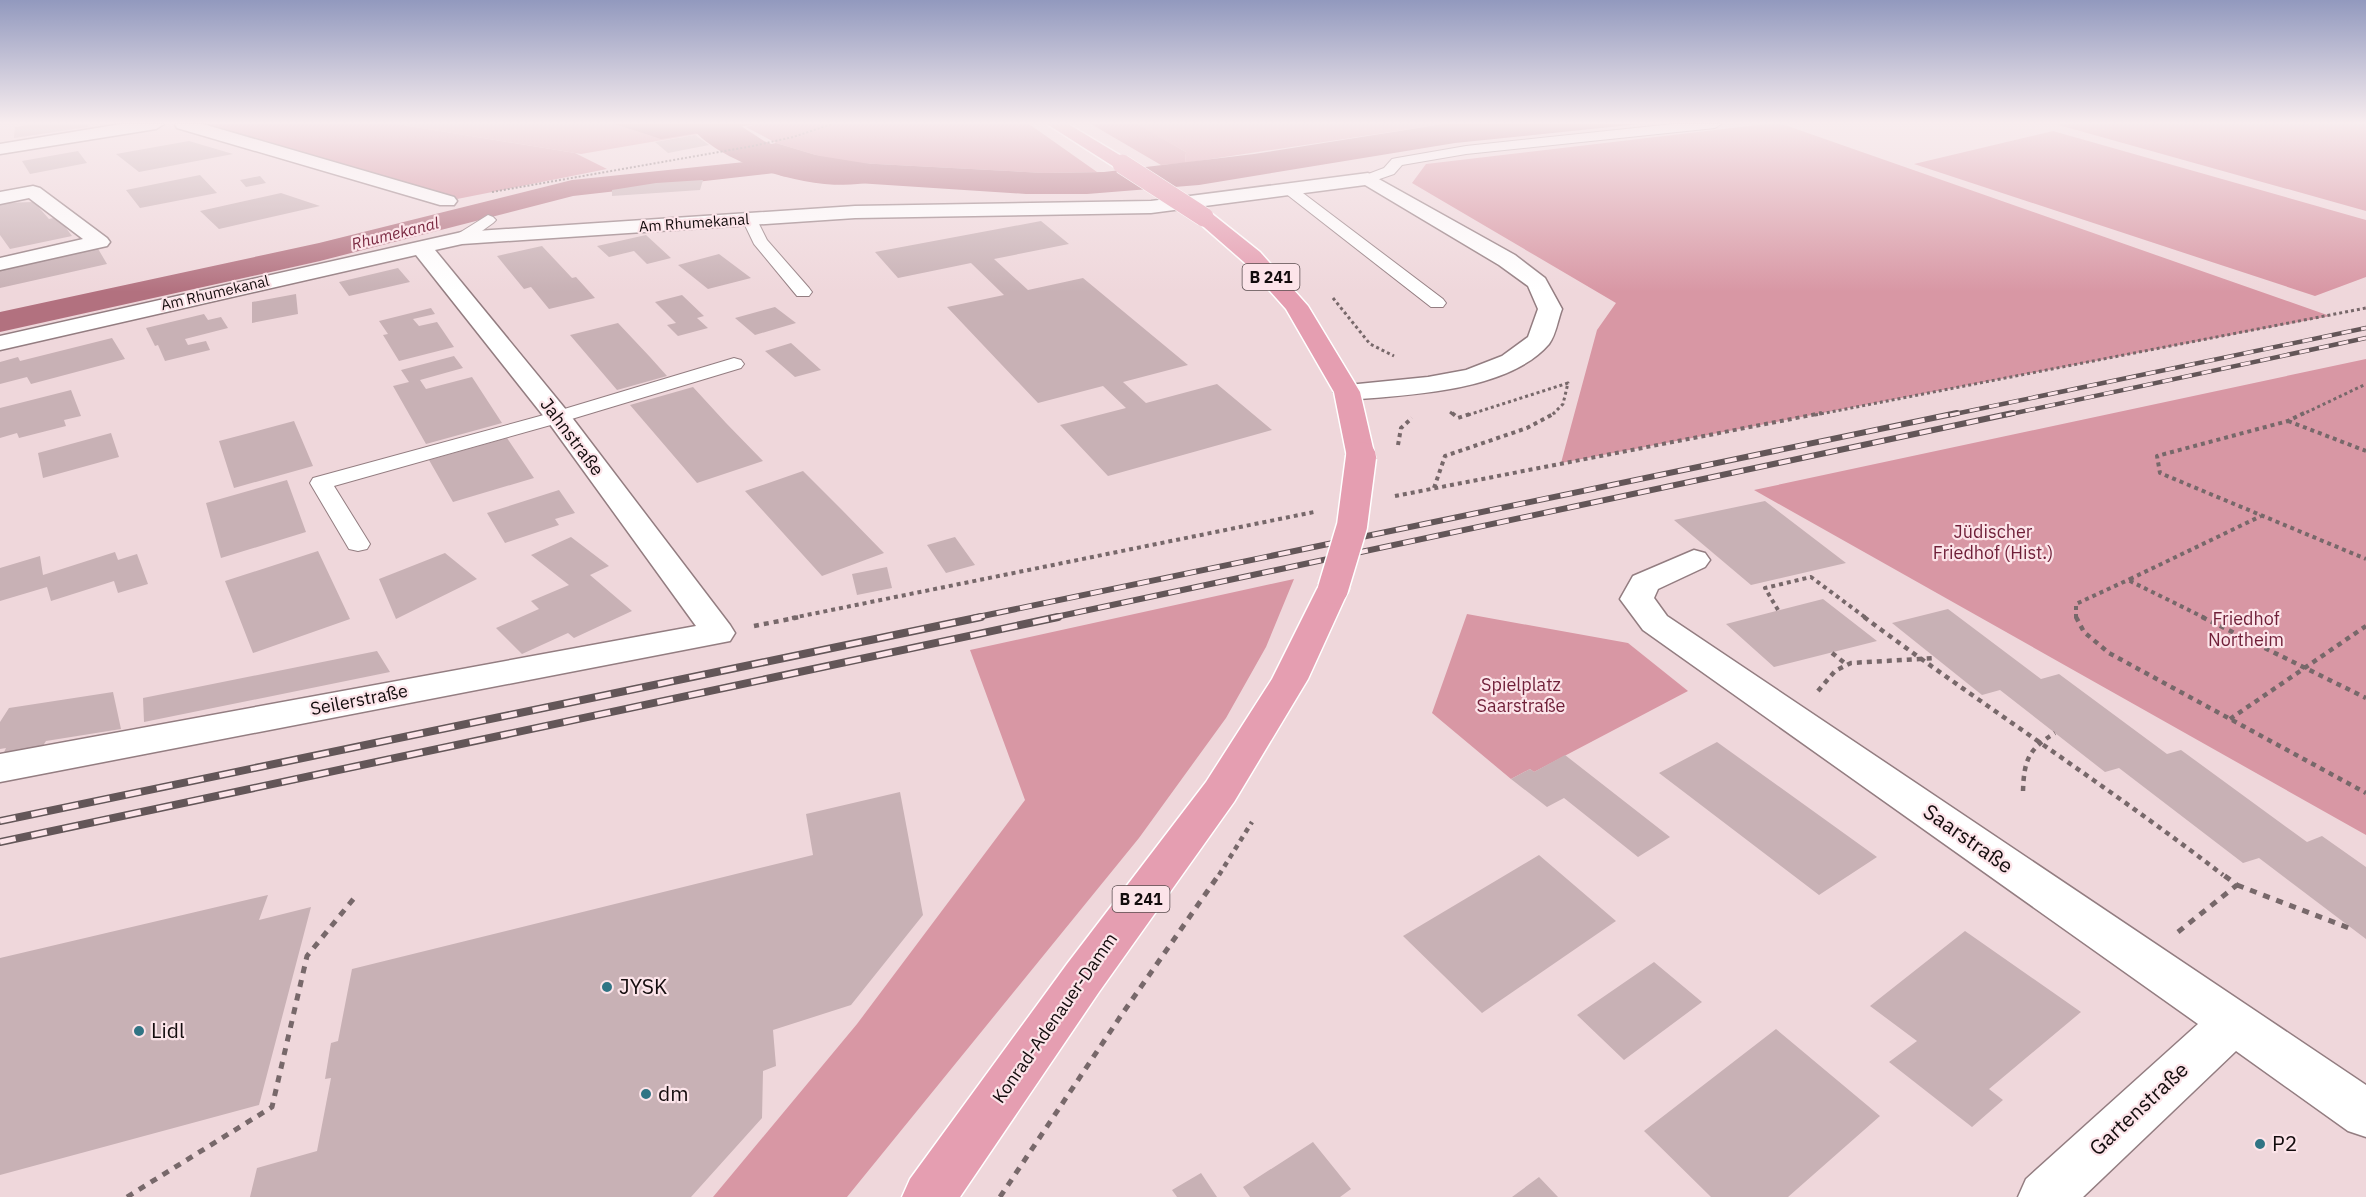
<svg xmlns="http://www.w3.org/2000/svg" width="2366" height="1197" viewBox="0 0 2366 1197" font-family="'IBM Plex Sans',sans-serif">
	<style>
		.green { fill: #d897a4 }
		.forest { fill: #d18e9c }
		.water { fill: #b2717f }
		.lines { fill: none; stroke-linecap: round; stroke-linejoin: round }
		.canal { fill: #b2717f; fill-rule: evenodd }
		.river { fill: #b2717f; fill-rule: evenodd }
		.building { fill: #c8b1b5 }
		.lane-casing { stroke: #937d81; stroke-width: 2 }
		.street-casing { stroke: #937d81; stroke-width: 3 }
		.primary-casing { stroke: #fff; stroke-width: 3 }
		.path-far4 { stroke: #77686a; stroke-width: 2; stroke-dasharray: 2 2; stroke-linecap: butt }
		.path-far3 { stroke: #77686a; stroke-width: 3; stroke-dasharray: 3 3; stroke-linecap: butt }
		.path-far2 { stroke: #77686a; stroke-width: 4; stroke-dasharray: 4 4; stroke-linecap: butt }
		.path-far1 { stroke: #77686a; stroke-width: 4.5; stroke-dasharray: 5 5; stroke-linecap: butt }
		.path { stroke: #77686a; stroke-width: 5; stroke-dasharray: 7 7; stroke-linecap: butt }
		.lane { fill: #fff; fill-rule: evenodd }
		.street { fill: #fff; fill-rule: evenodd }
		.primary { fill: #e59eb1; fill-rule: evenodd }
		.rail-far2-casing { stroke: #635658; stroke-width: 4.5 }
		.rail-far1-casing { stroke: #635658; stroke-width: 6 }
		.rail-casing { stroke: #635658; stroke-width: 8 }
		.rail-far2 { stroke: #fce4e9; stroke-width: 3; stroke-dasharray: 10; stroke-linecap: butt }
		.rail-far1 { stroke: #fce4e9; stroke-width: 4; stroke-dasharray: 12; stroke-linecap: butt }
		.rail { stroke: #fce4e9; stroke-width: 5; stroke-dasharray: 16; stroke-linecap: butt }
		.primary-bridge-far1-casing { stroke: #fff; stroke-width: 20; stroke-linecap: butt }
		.primary-bridge-casing { stroke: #fff; stroke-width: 33; stroke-linecap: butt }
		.primary-bridge-far1 { stroke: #e59eb1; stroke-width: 19 }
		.primary-bridge { stroke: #e59eb1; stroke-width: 30 }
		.poi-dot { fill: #307484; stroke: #fce4e9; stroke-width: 2 }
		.labels { text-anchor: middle; stroke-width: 4.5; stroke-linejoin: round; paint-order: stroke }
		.far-street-label { font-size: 15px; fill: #130c0d; stroke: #fce4e9 }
		.far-water-label { font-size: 16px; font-style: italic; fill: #7a2941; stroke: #fce4e9 }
		.shield { fill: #fce4e9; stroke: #594d4f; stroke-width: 1.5 }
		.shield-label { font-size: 16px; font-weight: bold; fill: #130c0d }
		.street-label { font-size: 18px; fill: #130c0d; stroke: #fce4e9 }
		.park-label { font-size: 18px; fill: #6f1f38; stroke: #fce4e9 }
		.near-street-label { font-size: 21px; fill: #130c0d; stroke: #fce4e9 }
		.near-poi-label { font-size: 21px; fill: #130c0d; stroke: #fce4e9; text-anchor: start }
	</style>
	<rect width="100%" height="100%" fill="#efd7db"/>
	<path class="green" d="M397,124H756L581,154Z
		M1136,124H1443L1185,163L1186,152Z
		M1766,124H1782L2330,316L1561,463L1597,330L1616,303L1412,183L1426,164Z
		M2055,124H2366V211Z
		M2053,131L2366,220V277L2315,296L1914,164Z
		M2366,359V835L1754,490Z
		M1294,579L1266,647L1226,718L1139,838L847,1197H713L857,1024L1025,800L970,650Z
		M1467,614L1628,643L1688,691L1534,772L1530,769L1511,779L1432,713Z"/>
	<path class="forest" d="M183,124H397L575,153L607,169L447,201Z
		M756,124H1029L1097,172L1044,173L839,162L776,143L746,127Z
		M1091,124H1137L1186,152L1185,163L1161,165Z"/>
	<path class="water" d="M615,124H756L661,139Z
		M1443,124H1639L1455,143L1199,185L1087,194H1026L811,180L782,176L729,152L776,143L839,162L1044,173L1104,172L1254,154Z"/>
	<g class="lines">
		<path class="canal" d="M792,157L801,160L805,165L801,170L573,196L320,261L0,332V312L319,243L572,180Z"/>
		<path class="river" d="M689,124H738L764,141L789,151L870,164L876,173L870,182C822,194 718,166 689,124Z"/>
	</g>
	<path class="building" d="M36,124H88V127L14,138L15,127Z
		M695,135L709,145L668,153L655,142Z
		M189,141L233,154L139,172L116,154Z
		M78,151L87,163L30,174L22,161Z
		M200,175L217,193L140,208L126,190Z
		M260,176L266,183L246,187L240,180Z
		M703,180L700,190L612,196V190L656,183Z
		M281,193L320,206L219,229L200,211Z
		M34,202L49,219L58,217L72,236L10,249L0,235V203Z
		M1041,221L1069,244L994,259L1028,290L1083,278L1188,365L1123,382L1146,403L1217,384L1272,430L1108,476L1060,425L1126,408L1103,386L1038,403L947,307L1004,295L971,263L898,278L875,252Z
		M646,235L671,258L647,264L634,251L609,257L597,246Z
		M542,246L572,278L576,277L595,298L549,309L531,287L524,289L497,256Z
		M97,247L107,264L0,288V267Z
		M719,254L751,278L708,289L678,265Z
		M398,268L410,282L349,296L339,282Z
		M296,294L298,314L252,323V302Z
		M682,295L704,316L697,318L708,328L678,336L667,325L676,323L655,302Z
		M775,307L796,323L755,335L735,318Z
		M431,308L435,314L413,319L419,326L437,322L454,347L399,361L383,335L388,334L379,321Z
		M204,314L208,320L221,317L228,328L185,339L188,345L206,341L210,350L165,361L158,345L155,346L146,328Z
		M618,323L650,357L667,376L617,390L570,335Z
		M112,338L125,359L31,384L27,377L0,384V362L18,357L20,361Z
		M791,343L821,370L795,377L765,351Z
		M454,356L463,368L420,380L426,389L472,377L502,423L426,444L393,386L409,382L401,370Z
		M693,387L726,423L763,461L697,483L630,405Z
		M71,390L81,416L64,420L66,426L19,438L17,433L0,438V408Z
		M294,421L313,466L234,488L219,441Z
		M111,433L119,457L43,478L38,453Z
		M507,438L534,478L453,502L429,460Z
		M803,471L842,510L884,553L822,576L745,491Z
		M287,480L306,532L221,558L206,503Z
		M559,490L575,513L555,519L559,525L505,543L487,513Z
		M1765,501L1846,563L1751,585L1674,520Z
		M571,537L609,566L590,575L632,611L574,638L568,633L522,654L496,628L539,609L531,601L569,585L531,555Z
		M955,537L975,565L946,573L927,545Z
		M318,551L350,619L253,653L225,581Z
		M115,552L118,560L137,554L148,584L118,593L114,581L51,601L47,587L0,601V568L40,556L43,575Z
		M445,553L477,579L396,619L379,579Z
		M887,567L892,588L857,595L852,574Z
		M1823,599L1877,641L1774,667L1726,624Z
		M1948,609L2041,679L2059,674L2167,754L2181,750L2307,842L2322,836L2366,867V939L2259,858L2243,863L2119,768L2105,772L2000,690L1982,695L1892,623Z
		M377,651L390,672L144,722L143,698Z
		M113,692L121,729L46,741L37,755L0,761L6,748L0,749V722L9,708Z
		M1717,742L1877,857L1819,895L1659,773Z
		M1565,755L1670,837L1638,857L1564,798L1547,807L1511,779L1530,769L1534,772Z
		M900,792L923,915L851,1005L773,1030L776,1066L763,1071L762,1118L691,1197H250L257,1168L317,1151L331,1078L325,1079L331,1043L338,1041L352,969L813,855L806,814Z
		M1539,855L1616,921L1482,1013L1403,936Z
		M268,895L259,920L311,907L259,1105L0,1175V958Z
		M1965,931L2081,1012L1989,1089L2003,1100L1972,1127L1889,1062L1917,1041L1870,1006Z
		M1654,962L1702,1002L1624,1060L1577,1015Z
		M1776,1029L1880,1116L1788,1197H1711L1644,1131Z
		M1313,1142L1351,1189L1340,1197H1250L1243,1187Z
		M1201,1173L1217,1197H1177L1172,1190Z
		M1539,1177L1558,1197H1512Z"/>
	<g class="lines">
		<defs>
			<path id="lane" d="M1673,124H1721L1715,128L1466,154L1402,165L1394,174L1368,183L1361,179L1363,176L1384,168L1392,159L1397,158L1466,146Z
				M1290,186L1295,187L1443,299L1446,303L1443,307H1431L1285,193L1283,190Z
				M750,214L755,216L767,240L809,288L812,292L809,296H797L754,244L742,219Z
				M488,215L493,217L496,220L493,223L468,241H456L454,238L456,235Z
				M734,358L741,360L744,364L741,368L565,421L334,486L370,544L367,549L358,551L349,549L310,483L313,478L551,413Z"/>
			<path id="street" d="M121,124H164L156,129L0,154V144Z
				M175,124H203L454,197L457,201L454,205H440L177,128Z
				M1368,173L1515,255L1545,278L1562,309C1558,319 1556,335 1549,344C1508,392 1405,395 1347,400L1338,398L1334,392L1338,386L1428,377L1466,370L1502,356L1528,337L1538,309L1528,286L1499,265L1365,185L1151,213L855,218L462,244L435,250L567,411L730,625L735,633L730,641L0,782V754L696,626L549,423L416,255L0,350V336L462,232L855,206L1151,201Z
				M33,186L40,188L107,238L110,242L107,246L0,270V258L83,239L29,198L0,204V192Z
				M1694,550L1705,553L1710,560L1705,567L1658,589L1654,598L1667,616L2366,1085V1137L2348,1131L2236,1051L2083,1197H2018L2026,1179L2198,1024L1643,630L1620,599L1633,576Z"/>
			<path id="primary" d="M1047,124H1068L1128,160L1131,164L1128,168H1116Z
				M1204,211L1211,213L1260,252L1308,306L1360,392L1375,457L1371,463L1361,465L1351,463L1347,457L1334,392L1286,309L1244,262L1197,221L1194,217L1197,213Z
				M1333,579L1345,582L1349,589L1308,679L1234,802L1099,992L960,1197H902L910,1179L1067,964L1206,782L1272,679L1317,589L1321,582Z"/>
		</defs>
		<use href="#lane" class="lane-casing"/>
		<use href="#street" class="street-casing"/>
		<use href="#primary" class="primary-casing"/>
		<path class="path-far4" d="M492,192L753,146L793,137L832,124"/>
		<path class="path-far3" d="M1333,298L1370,344L1394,356
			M1450,412L1454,415
			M1468,415L1568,383L1563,404L1552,415
			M1815,415L2366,308
			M2301,415L2366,384"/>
		<path class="path-far2" d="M1452,413L1458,418L1473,413
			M2304,413L2288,421L2157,456L2160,473L2366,559
			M2288,421L2366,451
			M1398,445L1401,428L1412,418
			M1434,488L1445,456L1527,428L1555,413
			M1395,496L1822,413
			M1778,610L1765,588L1811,577L1866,618
			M792,618L1314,512
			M2076,618V604L2130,579
			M2205,618L2128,580L2261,516"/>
		<path class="path-far1" d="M1864,617C1982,705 2106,785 2223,875
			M2076,617L2084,632L2109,653L2366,793
			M2202,617L2366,698
			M754,626L800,617
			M1832,653L1846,664
			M1818,691L1835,671L1851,663L1936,658
			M2230,719L2366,626
			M2023,791C2024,761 2028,749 2055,733
			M1219,875L1252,822"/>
		<path class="path" d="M2237,885L2354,930
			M2178,932L2237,885L2221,873
			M127,1197L272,1107L307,956L355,897
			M1000,1197L1120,1017L1220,873"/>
		<use href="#lane" class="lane"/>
		<use href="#street" class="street"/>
		<use href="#primary" class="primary"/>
		<defs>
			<path id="rail-far2" d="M1950,415L2366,328
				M2006,415L2366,338"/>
			<path id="rail-far1" d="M973,618L1957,413
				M1051,618L2013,413"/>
			<path id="rail" d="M0,821L981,617
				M0,842L1058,617"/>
		</defs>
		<use href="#rail-far2" class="rail-far2-casing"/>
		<use href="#rail-far1" class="rail-far1-casing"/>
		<use href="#rail" class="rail-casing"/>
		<use href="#rail-far2" class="rail-far2"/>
		<use href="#rail-far1" class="rail-far1"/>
		<use href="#rail" class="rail"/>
		<defs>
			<path id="primary-bridge-far1" d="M1122,164L1204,217"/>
			<path id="primary-bridge" d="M1333,589L1352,526L1361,457"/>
		</defs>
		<use href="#primary-bridge-far1" class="primary-bridge-far1-casing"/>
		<use href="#primary-bridge" class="primary-bridge-casing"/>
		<use href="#primary-bridge-far1" class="primary-bridge-far1"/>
		<use href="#primary-bridge" class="primary-bridge"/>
	</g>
	<linearGradient id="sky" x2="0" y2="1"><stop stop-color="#9299be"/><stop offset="0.42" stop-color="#f8edef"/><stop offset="1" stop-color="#f8edef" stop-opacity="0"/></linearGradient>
	<rect width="2366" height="292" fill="url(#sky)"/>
	<g class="poi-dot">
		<circle cx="607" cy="987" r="6"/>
		<circle cx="139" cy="1031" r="6"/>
		<circle cx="646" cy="1094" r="6"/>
		<circle cx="2260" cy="1144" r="6"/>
	</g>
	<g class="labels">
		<g class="far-street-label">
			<text transform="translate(694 223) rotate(-4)" y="5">Am Rhumekanal</text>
			<text transform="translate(215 293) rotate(-13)" y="5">Am Rhumekanal</text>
		</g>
		<g class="far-water-label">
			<text transform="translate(395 233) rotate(-14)" y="6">Rhumekanal</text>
		</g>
		<g class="shield">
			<rect x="1242.5" y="264" width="57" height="26" rx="4.5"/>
			<rect x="1112.5" y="886" width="57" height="26" rx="4.5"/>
		</g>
		<g class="shield-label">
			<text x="1271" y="283">B 241</text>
			<text x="1141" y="905">B 241</text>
		</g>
		<g class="street-label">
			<text transform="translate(572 437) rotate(53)" y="6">Jahnstraße</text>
			<text transform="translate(359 700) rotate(-11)" y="6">Seilerstraße</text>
			<text transform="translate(1055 1018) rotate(-55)" y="6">Konrad-Adenauer-Damm</text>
		</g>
		<g class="park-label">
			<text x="1993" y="538">Jüdischer<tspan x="1993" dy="21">Friedhof (Hist.)</tspan></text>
			<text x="2246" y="625">Friedhof<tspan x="2246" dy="21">Northeim</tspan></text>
			<text x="1521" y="691">Spielplatz<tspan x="1521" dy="21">Saarstraße</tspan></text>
		</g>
		<g class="near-street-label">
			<text transform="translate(1968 839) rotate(35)" y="7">Saarstraße</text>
			<text transform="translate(2139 1109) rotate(-43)" y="7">Gartenstraße</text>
		</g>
		<g class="near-poi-label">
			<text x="619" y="994">JYSK</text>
			<text x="151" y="1038">Lidl</text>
			<text x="658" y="1101">dm</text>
			<text x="2272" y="1151">P2</text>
		</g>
	</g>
</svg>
